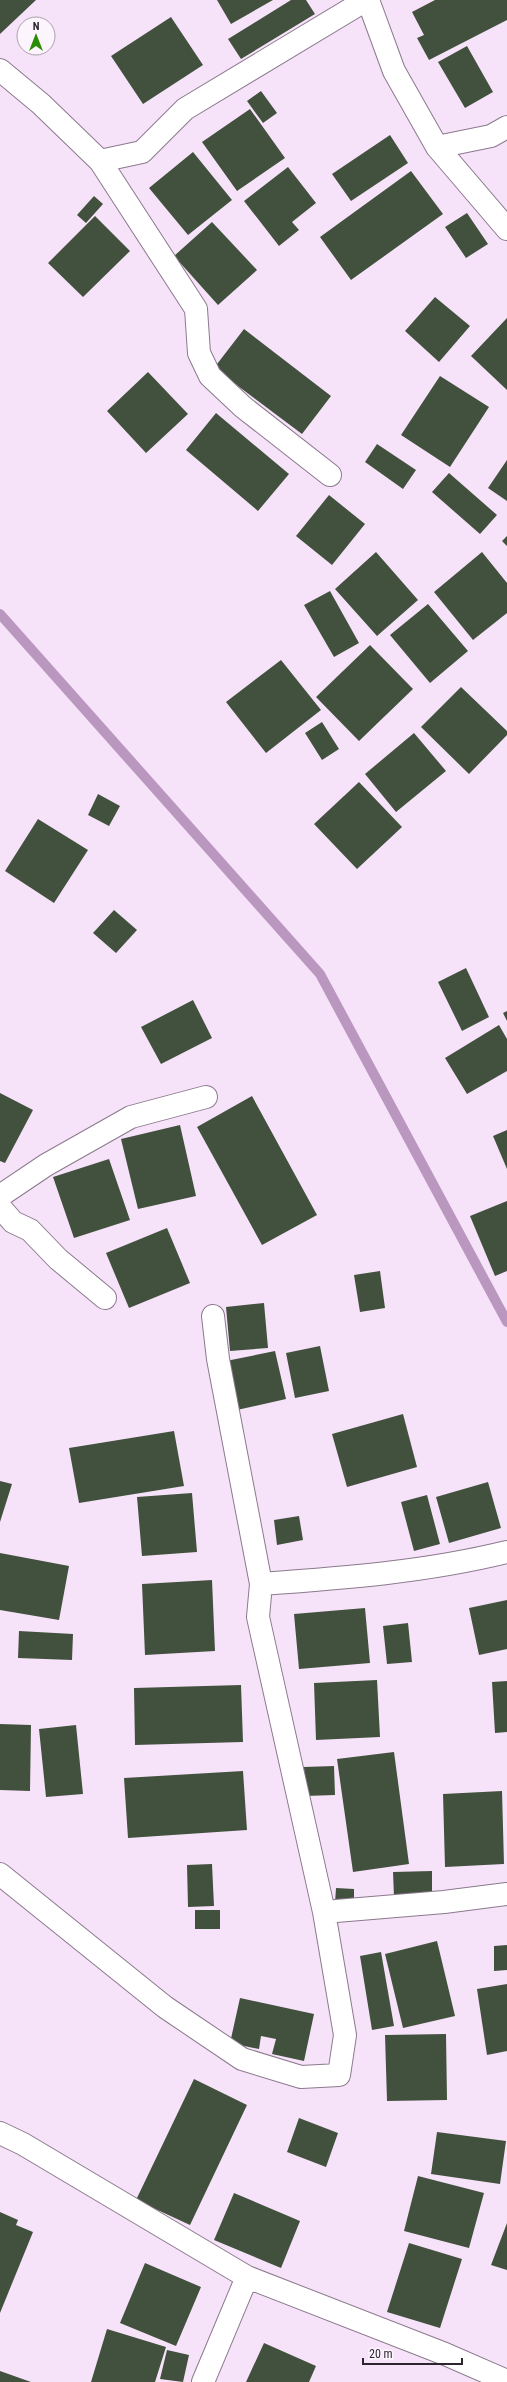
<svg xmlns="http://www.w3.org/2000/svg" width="507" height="2382" viewBox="0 0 507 2382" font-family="'Roboto Condensed',sans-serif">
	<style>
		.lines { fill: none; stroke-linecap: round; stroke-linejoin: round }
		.stream { stroke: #b997be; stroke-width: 10 }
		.building { fill: #42513e }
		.minor-casing { stroke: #8b798d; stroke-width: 24 }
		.minor { stroke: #fff; stroke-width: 22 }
	</style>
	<rect width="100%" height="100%" fill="#f7e3f9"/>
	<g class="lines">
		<path class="stream" d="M0,614L320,974L507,1322"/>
	</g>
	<path class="building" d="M0,0H36L0,34Z
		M217,0H273L231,24Z
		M291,0H306L315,14L241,59L228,39Z
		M435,0H507V20L429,60L417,38L424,35L412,12Z
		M171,17L203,65L143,104L111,56Z
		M467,46L493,92L465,108L438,62Z
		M261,91L277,113L263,123L247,101Z
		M250,109L285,158L237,191L202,142Z
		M390,135L408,163L351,201L332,174Z
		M193,152L232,200L188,235L149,188Z
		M288,167L316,203L292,222L299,230L279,246L244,201Z
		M411,171L443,214L351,280L320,237Z
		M94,196L103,204L86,223L77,215Z
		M467,213L488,244L466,258L445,227Z
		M95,216L130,251L83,297L48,263Z
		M212,222L257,270L218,305L174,256Z
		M435,297L470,326L439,362L405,331Z
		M507,318V390L471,356Z
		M244,329L331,396L302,434L214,368Z
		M148,372L188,414L146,453L107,411Z
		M440,376L489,407L450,467L401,435Z
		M216,413L289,474L258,511L186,450Z
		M377,444L416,470L403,489L365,462Z
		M507,460V501L488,488Z
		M449,473L497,515L480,534L432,492Z
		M329,495L365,524L332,565L296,536Z
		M507,536V546L502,541Z
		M376,552L418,600L377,636L335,589Z
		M482,552L507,583V613L473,640L434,592Z
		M330,591L359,643L334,657L304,605Z
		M428,604L468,651L430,683L390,635Z
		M370,645L413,689L359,741L316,697Z
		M281,660L321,710L266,753L226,702Z
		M461,687L507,731V735L469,774L421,727Z
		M322,722L339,749L322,760L305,733Z
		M414,733L446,771L396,812L365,774Z
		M359,782L402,827L357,869L314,824Z
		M98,794L120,806L109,826L88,815Z
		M38,819L88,850L54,903L5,871Z
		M114,910L137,930L116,953L93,933Z
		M466,968L489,1017L462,1031L438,982Z
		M193,1000L212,1038L161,1064L141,1027Z
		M507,1011V1021L503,1013Z
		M499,1025L507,1039V1071L467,1094L445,1058Z
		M0,1093L33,1110L5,1163L0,1161Z
		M252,1096L317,1215L262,1245L197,1127Z
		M180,1125L196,1196L138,1209L121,1139Z
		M507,1130V1169L493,1136Z
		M109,1159L130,1220L74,1238L53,1177Z
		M507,1201V1271L495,1276L470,1216Z
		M167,1228L190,1283L129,1308L106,1253Z
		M380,1271L385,1308L360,1312L354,1275Z
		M264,1303L268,1348L230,1351L226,1307Z
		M320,1346L329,1391L295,1398L286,1353Z
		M275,1351L286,1399L237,1410L226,1361Z
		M403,1414L417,1467L347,1487L332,1434Z
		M174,1431L184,1486L79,1503L69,1448Z
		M0,1481L12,1484L0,1522Z
		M488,1482L501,1528L449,1543L436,1497Z
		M192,1493L197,1552L142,1556L137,1497Z
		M427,1495L440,1544L414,1551L401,1502Z
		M299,1516L303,1540L277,1545L274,1520Z
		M0,1553L69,1566L59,1620L0,1610Z
		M212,1580L215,1651L145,1655L142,1584Z
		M507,1600V1649L479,1655L469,1608Z
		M365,1608L370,1663L299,1669L294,1614Z
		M408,1623L412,1662L387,1664L383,1626Z
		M19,1631L73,1634L72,1660L18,1658Z
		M377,1680L380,1737L316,1740L314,1683Z
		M507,1681V1732L495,1733L492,1682Z
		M241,1685L243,1742L135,1745L134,1688Z
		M0,1724L31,1725L30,1791L0,1790Z
		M76,1725L83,1794L46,1797L39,1729Z
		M394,1752L409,1864L353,1872L337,1759Z
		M334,1766L335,1795L305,1796L304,1767Z
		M243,1771L247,1830L128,1838L124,1778Z
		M502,1791L504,1864L445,1867L443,1794Z
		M212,1864L214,1906L188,1907L187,1865Z
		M432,1871V1896L394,1897L393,1872Z
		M336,1888L354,1889V1904L335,1903Z
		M195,1910H220V1929H195Z
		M437,1941L455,2016L403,2028L385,1954Z
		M507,1945V1970L494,1971V1946Z
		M381,1952L394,2026L372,2030L360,1956Z
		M507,1984V2051L487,2055L477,1989Z
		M240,1998L314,2014L304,2061L272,2054L276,2039L261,2036L259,2049L230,2043Z
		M446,2034L447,2100L387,2101L385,2035Z
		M194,2079L247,2105L190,2225L136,2200Z
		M299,2118L338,2133L326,2167L287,2152Z
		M437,2132L506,2141L500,2184L431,2174Z
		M418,2176L484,2193L469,2248L404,2231Z
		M234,2193L300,2221L281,2268L214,2240Z
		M0,2212L18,2220L16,2225L33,2232L0,2313Z
		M507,2223V2270L491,2265Z
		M409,2243L462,2259L440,2328L387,2312Z
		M145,2263L201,2287L176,2346L120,2323Z
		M107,2329L166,2347L155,2382H91Z
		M264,2343L316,2366L309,2382H246Z
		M167,2350L189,2355L183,2382L160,2379Z
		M0,2371L31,2382H0Z"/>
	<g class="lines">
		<defs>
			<path id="minor" d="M368,0L394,71L437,147L507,229
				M0,70L41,104L100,161L196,309L199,353L210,376L243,407L330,475
				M437,147L491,136L507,127
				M100,161L142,152L185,109L366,0
				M0,1196L46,1165L131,1117L206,1097
				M0,1207L13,1222L30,1230L58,1259L105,1298
				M213,1316L218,1359L261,1584
				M0,1874L165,2007L242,2059L301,2077L339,2075L345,2035L324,1912L258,1617L261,1584C344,1578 426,1572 507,1552
				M324,1912L444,1902L507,1894
				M0,2133L23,2144L247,2277L445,2354L507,2381
				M203,2382L247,2277"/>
		</defs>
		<use href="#minor" class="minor-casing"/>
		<use href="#minor" class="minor"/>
	</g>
	<g transform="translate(36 36)"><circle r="19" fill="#fdf5fe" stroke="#a9a2aa"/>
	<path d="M0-3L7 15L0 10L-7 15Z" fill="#2a8d03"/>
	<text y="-6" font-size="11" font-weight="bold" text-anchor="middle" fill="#2c252d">N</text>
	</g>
	<path d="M363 2358v6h99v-6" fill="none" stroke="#2c252d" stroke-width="2"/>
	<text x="369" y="2358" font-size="12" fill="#2c252d" stroke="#fdf5fe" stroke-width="3" paint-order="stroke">20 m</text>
</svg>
